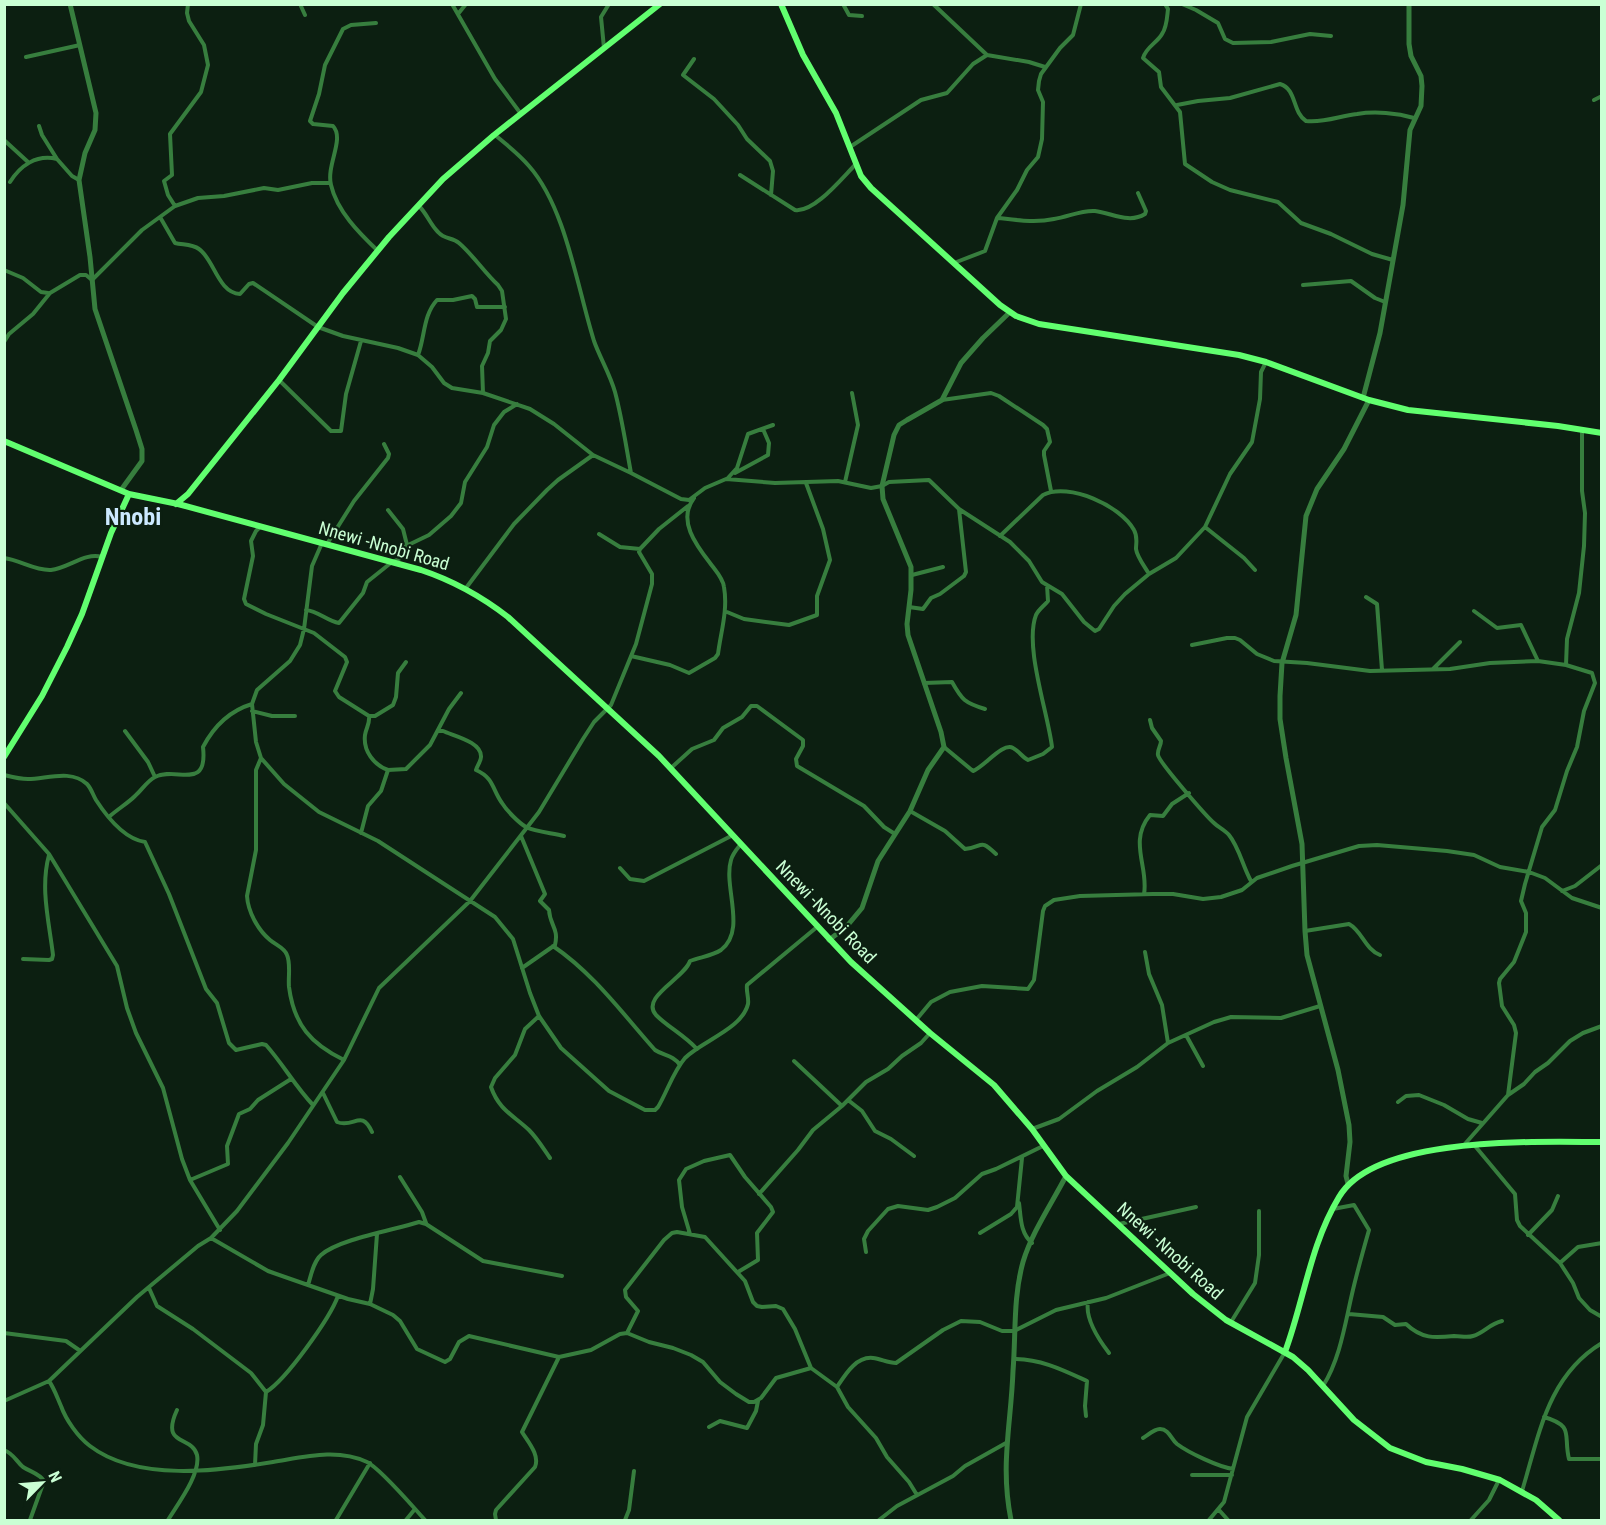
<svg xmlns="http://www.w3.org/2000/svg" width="1606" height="1525" viewBox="0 0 1606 1525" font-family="'Roboto Condensed',sans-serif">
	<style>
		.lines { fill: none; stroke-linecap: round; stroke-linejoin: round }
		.minor { stroke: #377e3e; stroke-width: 4 }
		.tertiary { stroke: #377e3e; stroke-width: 5 }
		.secondary { stroke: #61ff6f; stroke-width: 6 }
		.labels { text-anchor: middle; stroke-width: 4.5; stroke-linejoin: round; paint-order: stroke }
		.street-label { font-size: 18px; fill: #caffd4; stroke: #0c1f11 }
		.district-label { font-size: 24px; font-weight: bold; fill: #cce9ff; stroke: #0c1f11 }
	</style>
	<rect width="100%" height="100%" fill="#0c1f11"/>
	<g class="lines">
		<path class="minor" d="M300,4L305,15
			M452,4L495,79L521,114
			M843,4L849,15L862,16
			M933,4L987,55
			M1165,4L1168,9C1167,17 1167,27 1162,34C1157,43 1146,47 1143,58L1159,72L1161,87L1180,112L1185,164L1212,182L1230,190L1278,202L1301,223L1331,234L1372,254L1393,260
			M1182,4L1196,10L1218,23L1225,39L1233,43L1271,42L1310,34L1331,36
			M458,14L466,4
			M376,23L351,25L343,29L325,65L319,94L310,121L313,124L333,126C345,139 326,165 331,185C337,211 359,233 378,251
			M604,48L601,17L609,4
			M26,57L80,45
			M694,59L683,75L714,99L738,125L747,139L770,161L773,171L771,195
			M1594,100L1602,96
			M1177,105L1198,101L1230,98L1280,84C1297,89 1292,112 1306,121C1325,123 1339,116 1357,114C1375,111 1397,113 1414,118
			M39,126L42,135L57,159
			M495,135C507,145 519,154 529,166C566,208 577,287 594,341C600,358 610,374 615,392C622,418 626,446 631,473
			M4,140L28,162
			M850,147L921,100L947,93L973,64L987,55L1029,62L1045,67
			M740,175L795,210C814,213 842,178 855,165
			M10,182C20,166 36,154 57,159L72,176L79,180
			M175,206L168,195L164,181L172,175L170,134L201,92L208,65L204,45L189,21L187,13L188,4
			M419,206C427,214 430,224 438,232C445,240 452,237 459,243C473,255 484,272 498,285L502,291L506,319L501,330L490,341L488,353L482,366L483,393
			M160,217L175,243C183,245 192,244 199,249C214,259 218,293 240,294L249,284L253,283L318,327L343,336L398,348L418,355L432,367L444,383L452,388L483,393L530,409L554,424L593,455L631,473L681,499L689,500L705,488L726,479L775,483L838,481L871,488L882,486L889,482L929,480L959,509L1010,542L1029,561L1042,582L1062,594L1084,622L1095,631L1099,629L1114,606L1125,594L1149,574L1176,558L1205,527L1230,474L1252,442L1260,399L1261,372L1266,362
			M998,218C1017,220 1035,223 1054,219C1068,217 1081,210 1095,211C1112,213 1129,224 1145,214L1146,211L1138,193
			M954,263L985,251L997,218L1017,190L1027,170L1038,157L1042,139L1043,102L1038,90L1039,81L1041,74L1060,48L1073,35L1081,4
			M4,270L23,278L41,292L48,293
			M1303,285L1351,281L1375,298L1385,302
			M4,342L9,334L33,314L50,293L80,275H86L92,280L142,230L175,206L198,198L224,196L264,188L278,190L312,183H330
			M418,355C425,337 423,315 437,300H453L472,296L475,299L477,307H505
			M4,376V384
			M279,380L331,431H341L346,394L361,341
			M942,400L991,393L999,396L1043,425L1047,429L1050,442L1044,451V455L1051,491
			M735,473L768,455L769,443L763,429
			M727,479L737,468L748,434L773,425
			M845,482L858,425L852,393
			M388,510L403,529L407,545
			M260,527L256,531L251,541L253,556L244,599L246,604L266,614L314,633L345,657L347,662L335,691L339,697L369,716H375L393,705L396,697L398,673L406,662
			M1205,527L1244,558L1255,570
			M599,534L620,547L640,549
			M1000,536L1043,495C1069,482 1121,506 1134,530C1138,537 1136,542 1136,549C1137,557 1145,567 1149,574
			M322,543L312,566L304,629L300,645L290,661L257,690L252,704L256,742L261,758L284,784L319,812L378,841L495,917L513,939L530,993L539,1016L561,1048L609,1091L645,1110H655L658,1107C667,1092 673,1072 685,1058C702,1041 742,1029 748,1004C749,998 746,991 747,985L817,927
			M327,544L354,501L388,458L389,454L384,444
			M4,558C20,560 35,571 51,570C69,568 85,552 102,557
			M912,575L943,567
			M466,588L514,524L547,490L558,480L593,455
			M1366,597L1377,604L1382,670
			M909,607L923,609L931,598L940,594L964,576L966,572L959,509
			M306,610C318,611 327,621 339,623L363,593L367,582L392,562L399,559L404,547L429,535L451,516L461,503L465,482L487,447L494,425L504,412L517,404
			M1474,611L1497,628L1521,625L1538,661
			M727,612L744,619L789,625L817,615V596L830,560L823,529L806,483
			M1192,645L1227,638H1235L1240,640L1257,654L1274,661L1307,663L1370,671L1450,669L1490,663L1538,661L1566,665L1592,673L1595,683L1584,711L1577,747L1567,771L1555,810L1542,827L1525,884L1521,901L1526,913V932L1514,962L1500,979L1499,983L1502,1006L1514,1025L1516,1033L1508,1095
			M631,656L670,665L689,673L715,658L718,654C721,631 728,610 724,587C723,578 715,570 710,563C696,545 677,520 694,498
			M1566,665L1567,639L1579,593L1584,546L1585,513L1582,491V431
			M1433,669L1460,642
			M924,683L952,682C962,700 965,703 985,709
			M252,711L272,716H295
			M369,716C370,724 366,728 365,735C363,751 374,765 388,770L406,769L430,745L449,709L461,693
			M1150,720L1152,728L1161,741C1161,746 1157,750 1158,755C1159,762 1206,816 1214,823C1218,827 1225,830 1229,835C1239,847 1243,867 1251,881
			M125,731L148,762L155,777
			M438,731H443C454,736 482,742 481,757C481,761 477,766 476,770C494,778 492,789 502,803C507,811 519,823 526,827C536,832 553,833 564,836
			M944,747L973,771C984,767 1003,742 1013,748C1019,751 1022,757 1028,760L1043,754L1052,747C1048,713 1024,646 1036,615C1039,609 1044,606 1048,601L1047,585
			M261,758L256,770V850L247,896C248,912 258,930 270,940C276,945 285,948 287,955C291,964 288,977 289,987C294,1025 311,1044 344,1060
			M671,768L692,749L714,740L723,728L742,717L751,706H757L803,740V746L796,759L797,766L864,806L884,827L895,834
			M4,775C12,777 19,779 28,779C46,779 71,769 87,784C91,788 93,795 96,800C107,817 125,839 145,842L169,894L206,989L217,1003L229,1043L236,1050L262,1044L266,1045C283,1064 295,1086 313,1105
			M4,803L49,854L117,966L127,1008L136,1033L163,1088L182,1159L190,1180L220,1230
			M910,811L945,831L965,849C984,847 979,838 996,854
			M110,816C118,809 128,803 135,796C142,790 147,781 155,777C176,766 208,792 203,747C214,726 229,711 252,704
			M361,833L368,806L381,791L388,770
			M521,836L545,894L540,901L549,910C550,926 559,928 555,945L522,968
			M620,868L630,879L644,881L733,835
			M1562,891L1575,886L1602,865
			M1144,894C1149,867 1128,842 1150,815L1163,816L1172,804L1189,793
			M1305,931L1349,924C1362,931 1365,949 1380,955
			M553,946C594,974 622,1013 655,1050C664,1056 673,1055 680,1065
			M1145,952L1149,974L1162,1005L1168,1043
			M23,959L49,960L52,959L53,955C49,921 40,888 49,855
			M539,1016L525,1029L515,1055L495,1078L491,1087C499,1110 513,1115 529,1130C537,1138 543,1148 550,1158
			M916,1020L931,1002L950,992L982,986L1028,989L1034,980L1043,911L1045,906L1054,900L1080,896L1153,894H1173L1203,899L1221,897L1242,890L1257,878L1292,866L1359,846L1377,845L1447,851L1474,855L1500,867L1529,872L1545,878L1572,898L1602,908
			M1186,1035L1203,1066
			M697,1049C684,1035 668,1027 656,1015C640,997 684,979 690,961C700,957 712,956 721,950C747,930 723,887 731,860C733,853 737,849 741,844
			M794,1061L842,1106
			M323,1093L337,1122C354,1129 361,1108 372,1132
			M848,1100L862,1111L875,1131L891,1139L914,1156
			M1398,1102L1406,1096L1419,1095L1444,1105L1468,1119L1482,1123
			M1032,1129L1059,1119L1097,1091L1137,1067L1168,1043L1214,1022L1231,1017L1281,1018L1320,1006
			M1464,1145L1508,1095L1524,1084L1535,1072L1548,1063L1570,1041L1583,1033L1602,1026
			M1475,1146L1515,1194L1517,1220L1520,1226L1560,1263L1573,1283L1579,1298L1590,1310L1602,1317
			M400,1177L422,1212L426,1223
			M190,1180L228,1164L227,1146L239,1114L250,1109L258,1100L291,1079
			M759,1194L798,1150L813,1130L842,1106L866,1082L888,1069L902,1056L921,1043L930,1033
			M1019,1203C1021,1217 1020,1233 1032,1243
			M1119,1224L1196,1207
			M980,1233L1011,1214L1017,1207L1022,1158
			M690,1234L682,1207L679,1180L686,1169L704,1161L730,1155L745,1177L771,1207L773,1212L757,1233L758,1260L738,1272
			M1528,1235L1552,1210L1558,1196
			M211,1238L268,1271L348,1299L370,1304L393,1315L400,1321L417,1349L445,1362L450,1359L459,1342L469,1336L559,1357L591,1350L620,1334L627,1333L649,1342L673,1348L691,1355L703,1362L720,1382L736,1394L749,1402H754L761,1398L776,1378L811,1368
			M866,1252L864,1239L868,1231L888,1209L898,1206L928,1210L937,1207L955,1198L982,1174L996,1169L1043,1146
			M1561,1262L1578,1247L1602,1243
			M308,1285C311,1276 313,1262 321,1255C339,1239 394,1230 419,1222L426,1224L483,1261L562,1276
			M149,1288L157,1306L193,1329L251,1373L266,1392
			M1088,1302C1085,1319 1099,1340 1109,1353
			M370,1304L373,1289L377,1234
			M1349,1314L1383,1317L1395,1325L1406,1324C1422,1339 1434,1338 1454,1336C1461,1336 1467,1338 1473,1336C1484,1333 1489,1324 1502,1321
			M1231,1322L1255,1283L1259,1255V1211
			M4,1333L66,1341L79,1350
			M627,1333L638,1311L626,1297L625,1290L664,1240L672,1233L677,1232L705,1237L745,1281L753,1302L757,1306L762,1307L776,1306L783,1309L795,1329L811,1368L837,1387L848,1407L876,1438L887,1457L909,1482L917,1495
			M1014,1359C1041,1359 1063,1370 1087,1381L1085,1406L1086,1416
			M49,1381C54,1388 57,1397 61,1406C66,1420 78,1437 90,1446C137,1482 218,1471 273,1462C304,1457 337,1448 367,1462C381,1469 413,1507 425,1520
			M1323,1386C1340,1359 1345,1324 1352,1294C1357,1272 1363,1251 1369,1230L1354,1205L1333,1209
			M837,1387C845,1375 856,1356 873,1358C881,1359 888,1363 896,1363L943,1330L961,1321L980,1322L1002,1331H1014L1056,1310L1106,1298L1170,1273
			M4,1401L49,1381L137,1297L198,1246L211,1238L237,1211L288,1143L344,1060L379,988L470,901L539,812L583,739L594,722L611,705L636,644L652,584V574L639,552L640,549L659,529L688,506
			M1544,1417C1575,1426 1563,1435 1569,1459H1602
			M709,1427L720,1421L747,1428L756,1411L758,1401
			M1143,1438C1148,1435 1154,1429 1160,1429C1169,1429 1171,1439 1177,1444C1189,1453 1219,1467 1233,1469
			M4,1450C14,1454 16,1461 23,1467C31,1472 40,1474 44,1481L30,1520
			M255,1465L256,1444L263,1425L266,1392C286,1380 330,1318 338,1296
			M1192,1475H1232
			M1522,1491C1539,1436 1547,1376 1602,1343
			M1219,1510L1228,1520
			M168,1520C177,1505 201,1474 197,1455C192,1435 160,1447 177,1410
			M336,1520L370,1463
			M406,1520L415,1509
			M496,1520L495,1514L496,1510L535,1467C540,1455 528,1442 522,1432L559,1357
			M625,1520L629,1510L634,1471
			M879,1520L897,1506L953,1476L965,1466L1006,1443
			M1209,1520L1224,1502L1247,1417L1285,1352
			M1471,1520L1489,1500L1499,1480"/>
		<path class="tertiary" d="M70,4L96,113L95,130L85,153L79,180L90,257L95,309L136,430L142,449V461L121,490
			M1363,398L1380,333L1403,205L1410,130L1421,106L1422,86L1421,76L1411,56L1409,44V4
			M829,940L847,926L862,908L878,861L910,811L928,770L944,747L941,732L908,635L907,624L911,590V567L883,499L882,486L894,435L899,425L907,420L942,400L961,363L983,338L1010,312
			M1348,1184L1346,1176L1350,1142L1349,1125L1338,1070L1307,955L1305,931L1302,844L1286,758L1280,719V696L1282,663L1296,615L1306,516L1317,489L1344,449L1369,400
			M1011,1520C1000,1465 1011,1425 1013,1371C1016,1333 1013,1298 1023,1262C1032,1232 1052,1203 1066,1176"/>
		<path class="secondary" d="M781,4L803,55L836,113L861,176L871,188L1000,305L1016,316L1039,324L1239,355L1266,362L1369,400L1408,410L1558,426L1602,433
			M4,441L129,494L178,504L421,570C454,581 481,596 508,617L659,756L851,962L930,1033L994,1085L1032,1129L1066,1176L1193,1294L1226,1320L1293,1357L1308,1370L1354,1420L1390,1448L1426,1462L1462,1469L1500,1480L1536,1500L1559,1520
			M176,504L188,494L279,380L343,293L389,237L443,179L494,135L660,4
			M4,757L42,696L67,647L82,614L111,533L129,494
			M1285,1352C1304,1301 1310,1245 1339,1197C1375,1135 1537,1142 1602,1142"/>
	</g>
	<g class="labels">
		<g class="street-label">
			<text transform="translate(384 546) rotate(16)" y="6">Nnewi -Nnobi Road</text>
			<text transform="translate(826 912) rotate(46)" y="6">Nnewi -Nnobi Road</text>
			<text transform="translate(1170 1251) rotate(42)" y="6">Nnewi -Nnobi Road</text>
		</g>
		<g class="district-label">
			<text x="133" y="525">Nnobi</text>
		</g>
	</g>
	<rect width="1606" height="1525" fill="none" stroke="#caffd4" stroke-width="12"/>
	<g transform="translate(42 1483) rotate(65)" stroke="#0c1f11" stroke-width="4.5" paint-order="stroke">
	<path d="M0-4.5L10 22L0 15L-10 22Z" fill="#caffd4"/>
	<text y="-9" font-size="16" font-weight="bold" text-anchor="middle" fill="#caffd4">N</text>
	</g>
</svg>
